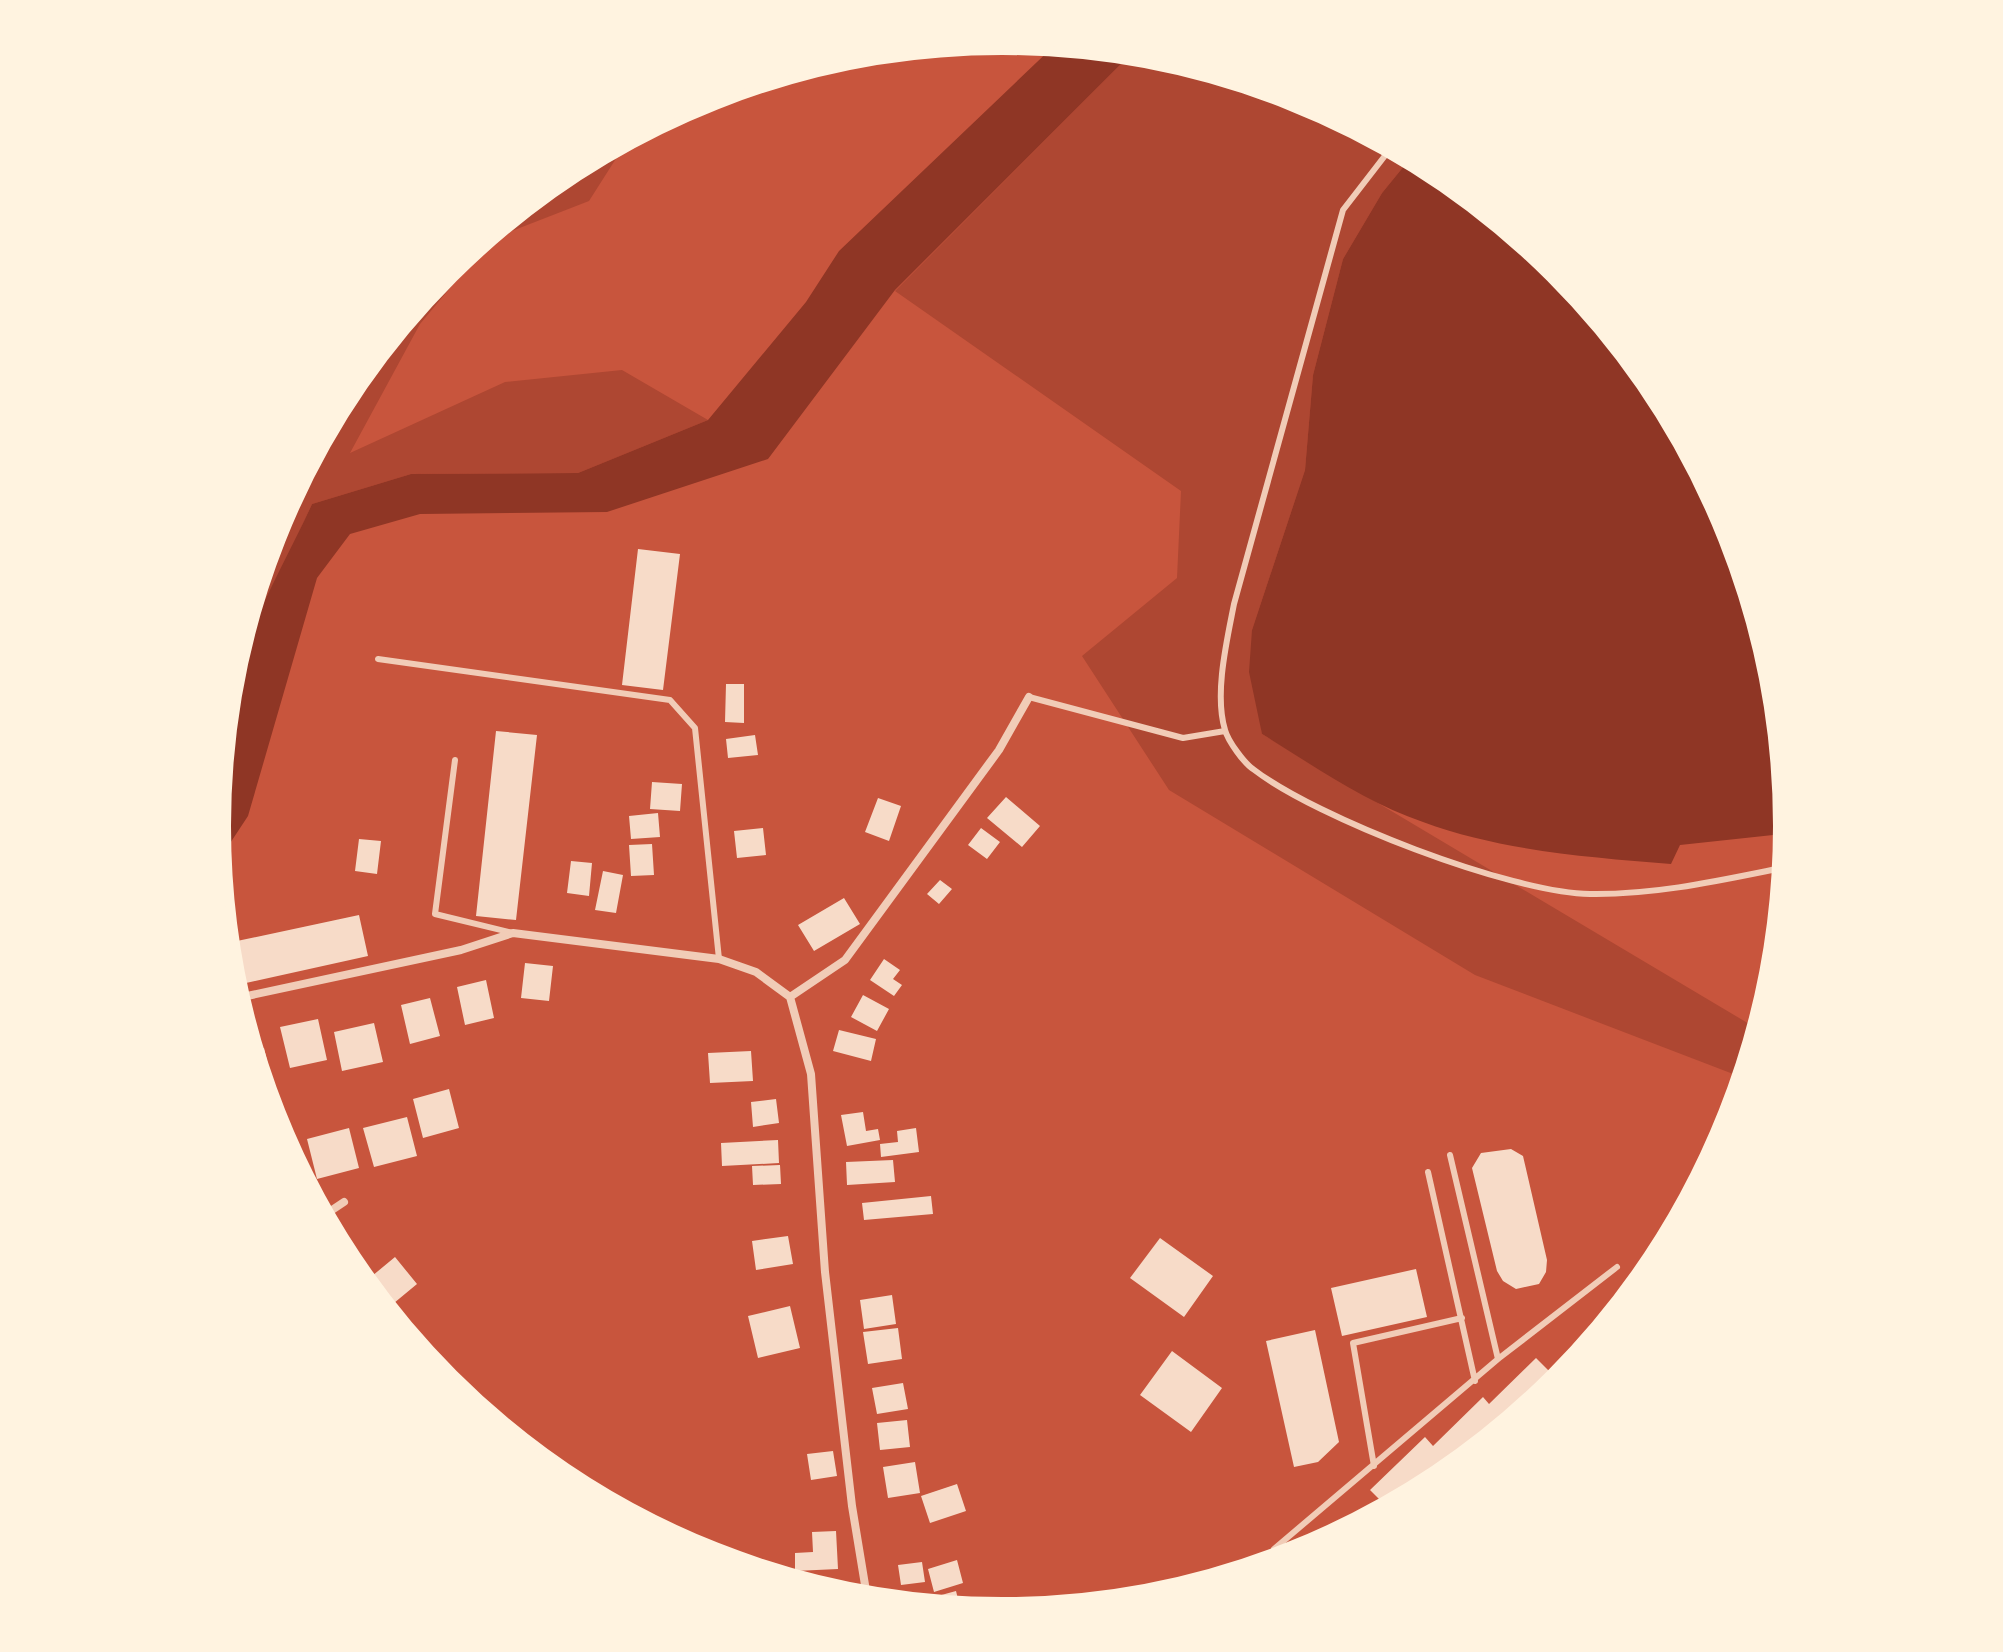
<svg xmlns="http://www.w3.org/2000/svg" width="2003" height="1652" viewBox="0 0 2003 1652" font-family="Commissioner,sans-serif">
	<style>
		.green { fill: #ae4732 }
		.water { fill: #8f3625 }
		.building { fill: #f7dbc8 }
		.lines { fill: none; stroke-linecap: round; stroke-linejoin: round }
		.service { stroke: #f1ccb7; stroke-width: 6 }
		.minor { stroke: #f1ccb7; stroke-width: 8 }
		.rim { fill: none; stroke: #fff3e0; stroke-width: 10 }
	</style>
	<rect width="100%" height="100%" fill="#c8553d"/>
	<path class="green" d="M1136,49L1156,51L1304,96L1413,155L1382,193L1343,259L1313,375L1305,470L1252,630L1262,734L1761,1031L1748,1073L1741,1077L1475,975L1169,790L1082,656L1177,578L1181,491L895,291Z
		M766,76L772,85L695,98L700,96Z
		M609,144L617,157L589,201L491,239L420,324L350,453L505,382L622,370L708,420L578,473L411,474L312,504L240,660L222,718C245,490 408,252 609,144Z"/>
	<path class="water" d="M1058,42L1136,49L895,290L768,459L607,512L420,514L350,534L317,578L248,816L215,866C211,818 213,767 222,719C235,648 282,570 312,504L411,474L578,473L708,420L806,302L839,251Z
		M1413,155L1441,169L1560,268L1659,387L1732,524L1776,672L1791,833L1680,845L1671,864C1588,857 1502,851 1423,822C1365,802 1314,766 1262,734L1249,672L1252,630L1305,470L1313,375L1343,259L1382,193Z"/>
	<path class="building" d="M638,549L680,554L663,690L622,685Z
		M726,684H744V723L725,722Z
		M496,731L537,735L516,920L476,916Z
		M755,735L758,755L728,758L726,739Z
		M652,782L682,784L680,811L650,809Z
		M1006,797L1040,826L1022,847L987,818Z
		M878,798L901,806L889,841L865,832Z
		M658,813L660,837L631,839L629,816Z
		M763,828L766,855L737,858L734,831Z
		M981,828L1000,842L987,859L968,845Z
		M359,839L381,841L377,874L355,871Z
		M652,844L654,875L631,876L629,845Z
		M571,861L592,863L589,896L567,893Z
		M603,871L623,875L616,913L595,910Z
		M940,880L952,889L939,904L927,894Z
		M844,898L860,924L814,951L798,925Z
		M359,915L368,956L246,983L237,941Z
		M884,959L900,970L893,979L902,985L894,996L870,980Z
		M525,963L553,966L549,1001L521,998Z
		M486,980L494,1018L465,1025L457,987Z
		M863,995L889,1009L877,1031L851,1017Z
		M430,998L440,1036L410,1044L401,1005Z
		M318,1019L327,1060L290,1068L280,1027Z
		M374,1023L383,1062L342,1071L334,1032Z
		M839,1030L876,1039L871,1061L833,1051Z
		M264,1048L274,1090L261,1094L248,1051Z
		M751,1051L753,1081L710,1083L708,1053Z
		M449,1089L459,1128L423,1138L413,1099Z
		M776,1099L779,1123L753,1127L751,1102Z
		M863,1112L866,1131L878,1129L880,1140L847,1146L841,1115Z
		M407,1117L417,1156L374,1167L363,1128Z
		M349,1128L359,1168L317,1179L307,1139Z
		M916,1128L919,1152L881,1157L880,1144L898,1142L897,1131Z
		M778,1140L779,1163L722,1166L721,1143Z
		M1511,1149L1523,1156L1547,1260L1546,1272L1539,1284L1516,1289L1503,1281L1497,1271L1472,1168L1481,1153Z
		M893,1160L895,1182L847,1185L846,1162Z
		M780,1165L781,1184L753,1185L752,1166Z
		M931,1196L933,1214L864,1220L862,1203Z
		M788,1236L793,1264L756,1270L752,1241Z
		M1160,1238L1213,1276L1184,1317L1130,1278Z
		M395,1257L417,1284L388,1308L366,1281Z
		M1416,1269L1427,1317L1342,1336L1331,1288Z
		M892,1295L896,1324L864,1329L860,1300Z
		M790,1306L800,1348L758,1358L748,1316Z
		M898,1328L902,1359L868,1364L863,1332Z
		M1315,1330L1339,1442L1318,1462L1294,1467L1266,1341Z
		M1172,1351L1222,1388L1191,1432L1140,1395Z
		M1536,1358L1561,1383L1440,1483L1390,1510L1370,1490L1425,1437L1433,1446L1483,1397L1489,1404Z
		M903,1383L908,1409L877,1414L872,1388Z
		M907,1420L910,1447L880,1450L877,1423Z
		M833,1451L837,1476L811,1480L807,1454Z
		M915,1462L920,1493L888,1498L883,1467Z
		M957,1484L966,1511L930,1523L921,1496Z
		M836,1531L838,1569L795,1571V1553L813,1552L812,1532Z
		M957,1560L963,1583L934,1592L928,1569Z
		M922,1562L925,1582L901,1585L898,1565Z
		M814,1590H843V1599L814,1591Z
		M956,1591L960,1607L948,1611L901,1606Z"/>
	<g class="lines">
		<path class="service" d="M1394,144L1343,210L1234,604C1227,640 1214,694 1225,730C1228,741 1244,763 1253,769C1316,818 1511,893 1590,894C1657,895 1722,880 1787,867
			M378,659L670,700L695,728L719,959
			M1029,697L1183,738L1225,731
			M455,760L435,914L513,933
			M1450,1155L1498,1359
			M1428,1172L1475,1381
			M1374,1466L1353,1343L1462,1318
			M1274,1549L1498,1359L1617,1267"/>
		<path class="minor" d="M790,997L811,1074L825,1272L852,1506L868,1603
			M790,997L845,960L999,750L1029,697
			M233,999L461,950L513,933L719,959L756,972L790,997
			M320,1218L344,1202"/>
	</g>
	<path d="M0 0H2003V1652H0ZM226 826a776 776 0 1 1 1552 0a776 776 0 1 1-1552 0Z" fill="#fff3e0" fill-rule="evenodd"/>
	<path class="rim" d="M226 826a776 776 0 1 1 1552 0a776 776 0 1 1-1552 0Z"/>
</svg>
